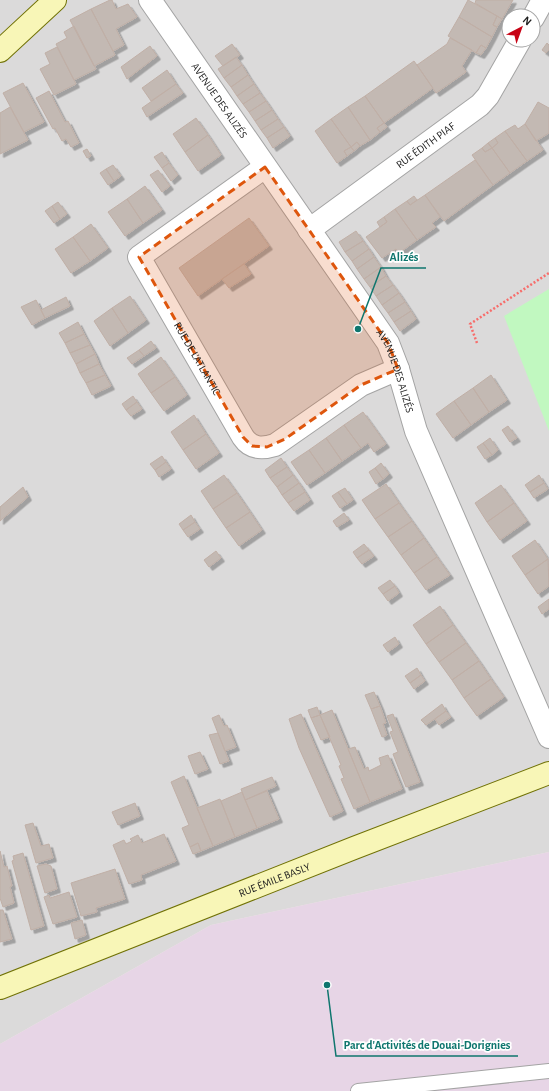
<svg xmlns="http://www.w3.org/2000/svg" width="549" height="1091" viewBox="0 0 549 1091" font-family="'Alegreya Sans',sans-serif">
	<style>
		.residential { fill: #dbdada; fill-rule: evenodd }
		.industrial { fill: #e7d5e6 }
		.park { fill: #c1f8c0 }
		.building { fill: #c3b9b3; stroke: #c0afa6; filter: url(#shadow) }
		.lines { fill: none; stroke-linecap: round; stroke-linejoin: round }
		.lane-casing { stroke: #a4a4a4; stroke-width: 16 }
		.street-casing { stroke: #a4a4a4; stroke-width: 24 }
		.secondary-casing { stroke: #717206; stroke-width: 24 }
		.path { stroke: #f76d6b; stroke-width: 2.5; stroke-dasharray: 2 2; stroke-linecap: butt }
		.lane { stroke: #fff; stroke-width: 14 }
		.street { stroke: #fff; stroke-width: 22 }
		.secondary { stroke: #f8f6b7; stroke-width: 22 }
		.marked { fill: #de560d; fill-opacity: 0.2; stroke: #de560d; stroke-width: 3; stroke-dasharray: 8 5; stroke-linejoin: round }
		.labels { text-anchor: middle; stroke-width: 3.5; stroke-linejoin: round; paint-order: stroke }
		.street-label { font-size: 11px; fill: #1d1d1d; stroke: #fff }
		.leader { fill: none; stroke: #0f766e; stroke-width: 1.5 }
		.callout-dot { fill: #0f766e; stroke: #fff; stroke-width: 1.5 }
		.callout-label { font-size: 12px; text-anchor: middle; font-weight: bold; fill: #0f766e; stroke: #fff; stroke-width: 3.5; stroke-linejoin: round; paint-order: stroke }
	</style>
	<defs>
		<filter id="shadow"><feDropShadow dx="3.5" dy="3.5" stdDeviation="0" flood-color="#0004"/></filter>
	</defs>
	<rect width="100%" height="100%" fill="#eeeae3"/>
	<path class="residential" d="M0,0H549V852L211,925L0,1044ZM509,16H533V40H509Z"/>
	<path class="industrial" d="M549,852V1091H0V1044L211,925Z"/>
	<path class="park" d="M549,289V431L504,316Z"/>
	<path class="building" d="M110,0H112L116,9L128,4L137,17L116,29L124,45L113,51L91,9Z
		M468,0L497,16L493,25L497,27L492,37L459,17Z
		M476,0H513L502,19L475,3Z
		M91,9L115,55L94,66L70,20Z
		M497,16L502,19L497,27L493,25Z
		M459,17L492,37L486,48L481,45L476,53L448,36Z
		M74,26L96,69L74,80L56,44L67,38L64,32Z
		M450,38L472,50L462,66L466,72L436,93L417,65L447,44Z
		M547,43L549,45V50L546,53L542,50Z
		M232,44L240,55L223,66L215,56Z
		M481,45L486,48L481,55L476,53Z
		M150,46L157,56L127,79L121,67Z
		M57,47L76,84L54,95L40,69L50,64L45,53Z
		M236,57L242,65L224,78L218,69Z
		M414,61L433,88L384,123L365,96Z
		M242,65L248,75L231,87L224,78Z
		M167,70L176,84L151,101L142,88Z
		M248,75L254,84L237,96L231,87Z
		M23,83L44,122L24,132L3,93Z
		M176,84L183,93L147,117L142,108Z
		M254,84L260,93L243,104L237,96Z
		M49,91L65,122L68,121L79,143L71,147L66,139L62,141L55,128L53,129L36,98Z
		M260,93L266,101L249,112L243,104Z
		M365,96L384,123L377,128L380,132L370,140L348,107Z
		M266,101L272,110L255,121L249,112Z
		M538,102L549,108V133L536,141L525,124Z
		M10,107L28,140L0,154V113Z
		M348,107L370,140L360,146L357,142L351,147L331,119Z
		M272,110L278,119L261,130L255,121Z
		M196,118L208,135L185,152L173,134Z
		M278,119L284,127L267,138L261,130Z
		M331,119L351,147L344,151L347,156L337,163L315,131Z
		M384,123L387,127L380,132L377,128Z
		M525,124L543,150L527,161L505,131L515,125L518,129Z
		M284,127L290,136L273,148L267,138Z
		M505,131L527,161L510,173L492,148L498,143L495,138Z
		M208,135L221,155L198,171L185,152Z
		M495,138L498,143L492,148L488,143Z
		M357,142L360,146L354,151L351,147Z
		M488,143L492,148L485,152L482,148Z
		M351,147L354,151L347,156L344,151Z
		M482,148L485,152L492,148L510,173L493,185L472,155Z
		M87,149L91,156L87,158L83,151Z
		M162,152L169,163L162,168L154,157Z
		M475,160L493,185L444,221L425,195Z
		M169,163L178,175L171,181L162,168Z
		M113,165L121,176L114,181L106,169Z
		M106,169L114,181L108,185L100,173Z
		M158,170L170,186L162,192L150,175Z
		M145,186L162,210L143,223L127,199Z
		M425,195L440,217L432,223L436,227L417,240L395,209L407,201L410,205Z
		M414,196L417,200L410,205L407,201Z
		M127,199L143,223L125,236L108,212Z
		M58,202L67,214L60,219L52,206Z
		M52,206L60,219L54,223L45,211Z
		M395,209L417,240L399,253L396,249L382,258L366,237L387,222L384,217Z
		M384,217L387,222L380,227L377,222Z
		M249,218L269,246L198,296L179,268Z
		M91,224L108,248L90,261L73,237Z
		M356,231L363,241L345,252L339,242Z
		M73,237L90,261L71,273L55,249Z
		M363,241L369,249L352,261L345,252Z
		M369,249L374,257L357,269L352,261Z
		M374,257L381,267L364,279L357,269Z
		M244,264L251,274L229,288L222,279Z
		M381,267L386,276L370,287L364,279Z
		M386,276L393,285L376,296L370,287Z
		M393,285L399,293L382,305L376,296Z
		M399,293L405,302L388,313L382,305Z
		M130,296L146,320L128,333L112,308Z
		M66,297L70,306L45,318L41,310Z
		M36,300L45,318L32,325L21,307Z
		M405,302L411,311L394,322L388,313Z
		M112,308L128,333L110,346L94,321Z
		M411,311L416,319L400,331L394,322Z
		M78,322L84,334L65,343L59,333Z
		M84,334L90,345L70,353L65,343Z
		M151,341L156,348L144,356L139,350Z
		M90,345L95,354L76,364L70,353Z
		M139,350L144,356L132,364L127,358Z
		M95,354L99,364L80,373L76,364Z
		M161,357L175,377L151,393L138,374Z
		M99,364L105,375L86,383L80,373Z
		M105,375L111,386L92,395L86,383Z
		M491,375L507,400L489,412L473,388Z
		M175,377L187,395L164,411L151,393Z
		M473,388L489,412L471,425L454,401Z
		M133,396L137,402L126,410L122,404Z
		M454,401L471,425L453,438L436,414Z
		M137,402L142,409L131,416L126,410Z
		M363,412L386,444L374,452L368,443L361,448L344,425Z
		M194,415L206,434L183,450L171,432Z
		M344,425L361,448L342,461L326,438Z
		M508,426L517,438L510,442L502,430Z
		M206,434L219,453L196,469L183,450Z
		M326,438L342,461L325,473L309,450Z
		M490,438L498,450L492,455L483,443Z
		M483,443L492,455L485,459L477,447Z
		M309,450L325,473L307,485L291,462Z
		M162,456L166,462L155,470L150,464Z
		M281,458L287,467L270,478L265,470Z
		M166,462L171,469L159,477L155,470Z
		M381,463L389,474L383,479L375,468Z
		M287,467L293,475L277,487L270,478Z
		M375,468L383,479L376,484L369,472Z
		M224,475L237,493L213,509L201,491Z
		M293,475L299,483L282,495L277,487Z
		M539,475L544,483L530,492L525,485Z
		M299,483L305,492L288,503L282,495Z
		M544,483L548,489L534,498L530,492Z
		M386,484L399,503L375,519L362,500Z
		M501,485L514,503L487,522L475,503Z
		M23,487L28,497L0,521V507Z
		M345,488L353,500L347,504L338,492Z
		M305,492L310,500L294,511L288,503Z
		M338,492L347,504L340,508L332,496Z
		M237,493L250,512L226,528L213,509Z
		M399,503L412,521L388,537L375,519Z
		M514,503L527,521L500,540L487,522Z
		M250,512L262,530L239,546L226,528Z
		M344,513L349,520L337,527L333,521Z
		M191,515L195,522L183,530L179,524Z
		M412,521L424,538L401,555L388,537Z
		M195,522L200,529L188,537L183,530Z
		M424,538L437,557L414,573L401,555Z
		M535,540L548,559L525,575L512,556Z
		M364,544L369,550L357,558L353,552Z
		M369,550L374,556L362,564L357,558Z
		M216,551L221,558L209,567L204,560Z
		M437,557L450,575L426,590L414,573Z
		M548,559L549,586L538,594L525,575Z
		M390,580L395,586L383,594L378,588Z
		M395,586L399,593L388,601L383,594Z
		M549,599V609L542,614L538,607Z
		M440,606L453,625L426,644L413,625Z
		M453,625L466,643L439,662L426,644Z
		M395,637L399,644L388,652L383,645Z
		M466,643L479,661L452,680L439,662Z
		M479,661L491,679L464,698L452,680Z
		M417,668L421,675L410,683L405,676Z
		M421,675L425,681L414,689L410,683Z
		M491,679L504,697L477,716L464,698Z
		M374,692L380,706L371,709L365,695Z
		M442,704L446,711L426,725L421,720Z
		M380,706L386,723L383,724L387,735L382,737L371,709Z
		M317,707L320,715L311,718L308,710Z
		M332,710L370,802L354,809L341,779L344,778L339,766L341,765L320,715Z
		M446,711L451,717L439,725L435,719Z
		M301,714L343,811L330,817L299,748L289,719Z
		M393,714L420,782L406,787L393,754L398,752L390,732L393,731L387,716Z
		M219,715L224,726L227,725L236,747L225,751L212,718Z
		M320,715L330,737L321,740L311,718Z
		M218,733L229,761L220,764L209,735Z
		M355,747L364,769L368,767L369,771L381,765L379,758L388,755L402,789L370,802L348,749Z
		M200,752L208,769L195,774L188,756Z
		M184,776L213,846L201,851L198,843L190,847L182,828L189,825L171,782Z
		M272,777L276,786L245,800L241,789Z
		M267,791L279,819L257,828L245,800Z
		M242,792L257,828L235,837L221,801Z
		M220,799L235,837L213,846L197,808Z
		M135,803L140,816L118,825L112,812Z
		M33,823L41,846L49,844L53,858L36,863L25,825Z
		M164,834L176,861L141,875L142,880L129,884L113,845L124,840L126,844L132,841L130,839L138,835L142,843Z
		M198,843L201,851L193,854L190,847Z
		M0,851L4,867L7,866L12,886L10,887L14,903L3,907L0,898Z
		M23,853L44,926L31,930L12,861L14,860L13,856Z
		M46,864L51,866L57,889L45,893L37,866Z
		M115,869L125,899L96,908L97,912L81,916L71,883Z
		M69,892L77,917L53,924L44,897L49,895L50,898Z
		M0,910H3L12,939L0,942Z
		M82,920L86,935L75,939L71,923Z"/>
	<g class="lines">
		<defs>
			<path id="lane" d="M358,1091L549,1071"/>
			<g id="street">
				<path id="s1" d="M150,0L388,343L398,369L416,431L549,737"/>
				<path d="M533,18L543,0"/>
				<path id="s2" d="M265,167L139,257L243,437C251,449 262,449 275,445L361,385L398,369"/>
				<path id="s3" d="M309,230L480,105L488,96L520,40"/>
			</g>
			<g id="secondary">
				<path d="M0,51L55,0"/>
				<path id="s4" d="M0,988L354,848L549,773"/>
			</g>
		</defs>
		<use href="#lane" class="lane-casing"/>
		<use href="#street" class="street-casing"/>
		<use href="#secondary" class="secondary-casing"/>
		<path class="path" d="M477,343L470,324L549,273"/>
		<use href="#lane" class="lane"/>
		<use href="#street" class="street"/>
		<use href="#secondary" class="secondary"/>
	</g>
	<path class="marked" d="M265,167L388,343L398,369L361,385L285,439L267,447L252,446L243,437L139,257Z"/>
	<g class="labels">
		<g class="street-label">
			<text dy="4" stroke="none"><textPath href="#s1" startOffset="122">AVENUE DES ALIZÉS</textPath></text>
			<text dy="4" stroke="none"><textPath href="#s3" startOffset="144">RUE ÉDITH PIAF</textPath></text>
			<text dy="4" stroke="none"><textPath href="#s2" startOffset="272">RUE DE L'ATLANTIC</textPath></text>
			<text dy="4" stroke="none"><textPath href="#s1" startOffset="446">AVENUE DES ALIZÉS</textPath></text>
			<text dy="4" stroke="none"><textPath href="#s4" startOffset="295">RUE ÉMILE BASLY</textPath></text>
		</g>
	</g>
	<path class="leader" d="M358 329L381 268H426M327 985L336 1056H518"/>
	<g class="callout-dot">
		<circle cx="358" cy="329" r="4"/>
		<circle cx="327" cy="985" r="4"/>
	</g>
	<g class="callout-label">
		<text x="404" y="261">Alizés</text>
		<text x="427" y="1049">Parc d'Activités de Douai-Dorignies</text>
	</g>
	<g transform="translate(521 28) rotate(41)"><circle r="19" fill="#ffffff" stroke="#a5a5a5"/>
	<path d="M0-3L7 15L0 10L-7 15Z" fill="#c80315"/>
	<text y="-6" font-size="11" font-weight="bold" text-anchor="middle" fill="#1d1d1d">N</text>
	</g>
</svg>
